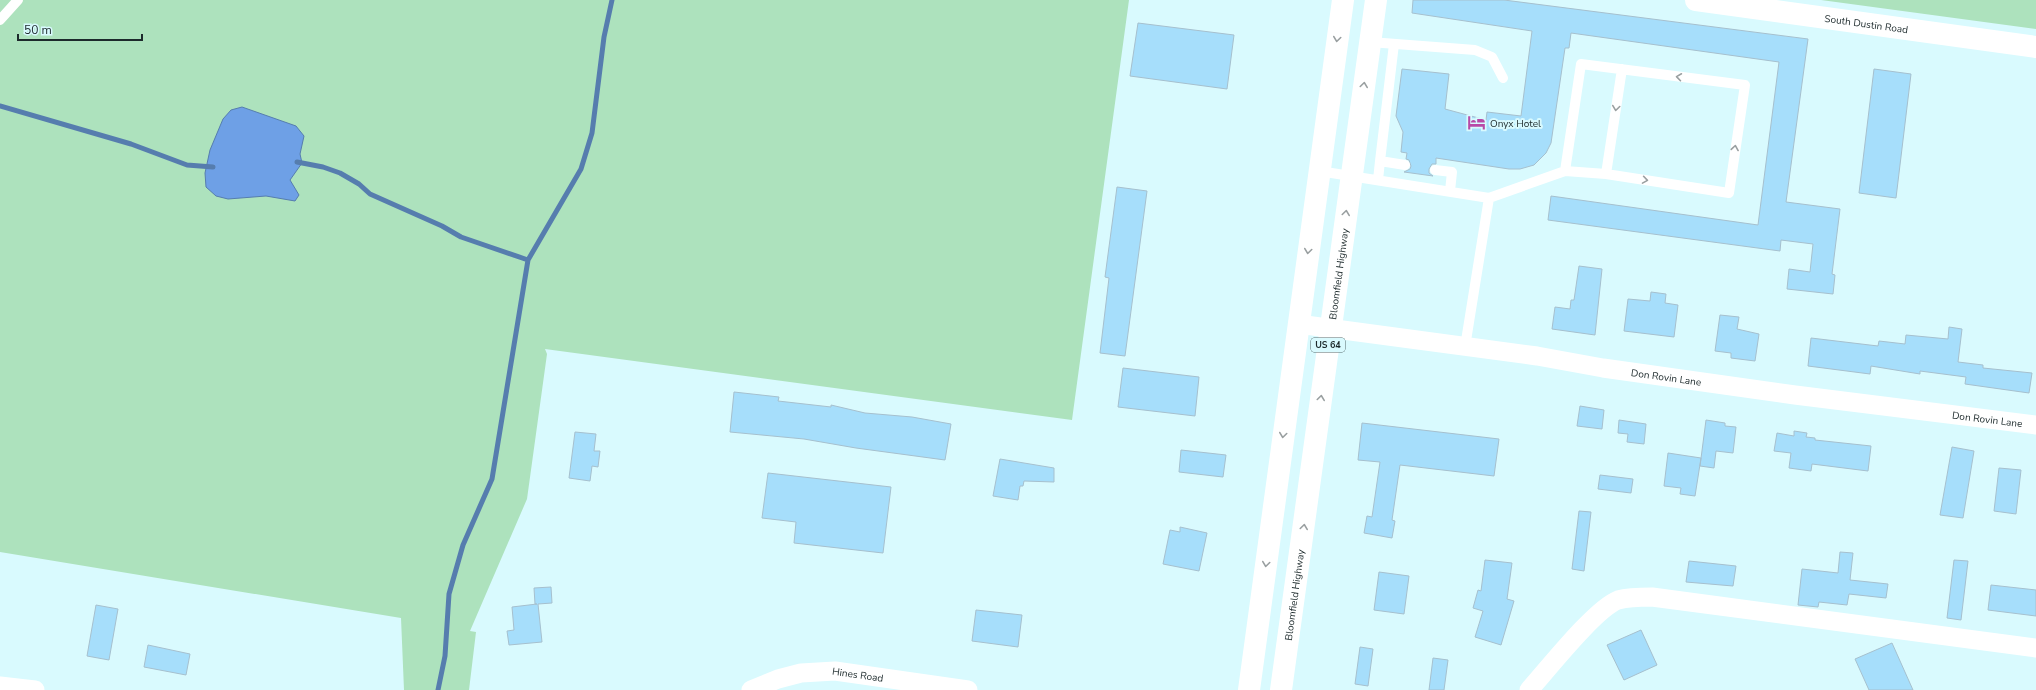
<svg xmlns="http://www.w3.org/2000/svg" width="2036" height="690" viewBox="0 0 2036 690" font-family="'Nunito Sans',sans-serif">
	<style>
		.green { fill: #ade2bd }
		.water { fill: #6ea0e6; stroke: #567dae }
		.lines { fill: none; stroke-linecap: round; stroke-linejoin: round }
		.stream { stroke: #567dae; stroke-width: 5 }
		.building { fill: #a6defb; stroke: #a6c0ce }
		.service { stroke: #fff; stroke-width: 10 }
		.minor { stroke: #fff; stroke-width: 19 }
		.tertiary { stroke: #fff; stroke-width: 22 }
		.trunk { stroke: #fff; stroke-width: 22 }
		.oneway { stroke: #999fa0 }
		.labels { text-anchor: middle; stroke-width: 4; stroke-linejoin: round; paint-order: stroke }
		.shield { fill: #d9fafe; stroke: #55686b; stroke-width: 1 }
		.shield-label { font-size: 9px; font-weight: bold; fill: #1d2a2c }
		.street-label { font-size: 10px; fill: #1d2a2c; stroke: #d9fafe }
		.poi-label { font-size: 10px; fill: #1d2a2c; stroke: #d9fafe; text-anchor: start }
	</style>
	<rect width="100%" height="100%" fill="#d9fafe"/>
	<path class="green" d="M0,0H1129L1072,420L545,349L547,354L527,499L470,631L476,632L469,690H404L401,618L0,552Z
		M1821,0H2036V29Z"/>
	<path class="water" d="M242,107L296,126L304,136L300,154L302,163L290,180L299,195L295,201L266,196L228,199L216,196L206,187L205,173L210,150L223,119L231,110Z"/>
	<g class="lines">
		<path class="stream" d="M0,106L131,144L187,165L213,167
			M297,162L323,167L340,173L359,184L370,194L442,226L461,237L528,260
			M438,690L445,656L449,594L463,545L492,479L528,260L581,169L592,133L604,37L612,0"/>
	</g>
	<path class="building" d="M1413,0H1504L1808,39L1786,202L1840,209L1832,274L1835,275L1833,294L1787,289L1789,269L1810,272L1813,244L1781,240L1780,251L1548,220L1551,196L1758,225L1779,62L1571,33L1569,48H1565L1551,143L1546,153L1534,165L1520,169H1509L1436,158V164H1432L1429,169V173L1433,176L1404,172L1410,169L1411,166L1409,160L1406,159L1407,153L1401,152L1403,132L1396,116L1402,69L1449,74L1445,109L1486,120L1487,112L1521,116L1532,31L1412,13Z
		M1138,23L1234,35L1227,89L1130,76Z
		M1874,69L1911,74L1896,198L1859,193Z
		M1117,187L1147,191L1125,356L1100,353L1109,278L1105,277Z
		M1579,266L1602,269L1595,335L1552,329L1555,307L1570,309L1571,300H1574Z
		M1651,292L1666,294L1665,303L1678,305L1674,337L1624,331L1628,299L1650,301Z
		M1720,315L1739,317L1737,329L1759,334L1755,361L1731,358V353L1715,351Z
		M1949,327L1962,329L1958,362L1983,365V368L2032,373L2029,393L1965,384L1966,377L1920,371V374L1871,366L1870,374L1808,366L1811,338L1878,346L1879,341L1905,344L1906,335L1948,339Z
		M1123,368L1199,377L1195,416L1118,407Z
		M734,392L779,397L778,401L831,407V405L865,413L912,417L951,424L945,460L856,448L804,439L730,432Z
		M1580,406L1604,410L1602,429L1577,426Z
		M1619,420L1646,424L1644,444L1627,442L1628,434L1618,433Z
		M1706,420L1725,423V426L1736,427L1733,453L1716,451L1714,468L1700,466Z
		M1362,423L1499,439L1494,476L1400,465L1392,520L1395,521L1392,538L1364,533L1367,516L1372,517L1380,462L1358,460Z
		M1794,431L1807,433L1806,437L1815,438V440L1871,446L1868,471L1812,464L1811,471L1789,468L1791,453L1774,451L1777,433L1794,436Z
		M575,432L596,434L594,451H600L598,467L592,466L590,481L569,478Z
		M1952,447L1974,451L1963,518L1940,515Z
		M1181,450L1226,455L1223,477L1179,472Z
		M1668,453L1701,458L1695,496L1680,494L1681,488L1664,486Z
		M1000,459L1054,468V482L1024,481L1023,486H1020L1018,500L993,496Z
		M1999,468L2021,470L2016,514L1994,511Z
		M768,473L891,487L883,553L794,543L796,522L762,518Z
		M1600,475L1633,479L1631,493L1598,489Z
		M1579,511L1591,512L1584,571L1572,569Z
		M1180,527L1207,533L1199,571L1163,564L1170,530L1180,532Z
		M1840,552L1853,553L1850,580L1888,584L1886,598L1849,594L1847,605L1819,602L1818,607L1798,605L1802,569L1838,573Z
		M1485,560L1512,563L1507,599L1514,601L1501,645L1475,637L1483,611L1473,608L1478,590L1481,591Z
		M1954,560L1968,561L1961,620L1947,618Z
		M1689,561L1736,566L1733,586L1686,582Z
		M1379,572L1409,576L1404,614L1374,610Z
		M1991,585L2036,590V616L1988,610Z
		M551,587L552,603L538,604L542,642L509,645L507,631L514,630L512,607L537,604H535L534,588Z
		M96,605L118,609L109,660L87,656Z
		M976,610L1022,615L1018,647L972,641Z
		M1641,630L1657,665L1624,680L1607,645Z
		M1892,643L1913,690H1869L1855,659Z
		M148,645L190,654L186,675L144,667Z
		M1360,647L1373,649L1368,686L1355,684Z
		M1433,658L1448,660L1444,690H1429Z"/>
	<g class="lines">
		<path class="service" d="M0,20L18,0
			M1370,42L1475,50L1492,57L1503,78
			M1380,161L1394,44
			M1435,170L1452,172L1450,191
			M1319,171L1489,198L1565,171L1581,64L1745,85L1729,193L1606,174L1565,171
			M1606,174L1622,69
			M1378,180L1380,161L1405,165
			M1465,347L1489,198"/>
		<g class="minor">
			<path id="s1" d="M1298,324L1537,356L1603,368L1795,395L2036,425"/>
			<path d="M0,686L35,690"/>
			<path id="s2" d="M751,690L778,679L801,673L835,671L968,690"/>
			<path d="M1529,690C1548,669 1595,609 1618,600C1629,597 1641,597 1652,597L2036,648"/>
		</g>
		<path class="tertiary" id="s3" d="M1696,0L2036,47"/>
		<g class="trunk">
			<path d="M1249,690L1343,0"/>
			<path id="s4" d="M1281,690L1376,0"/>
		</g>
	</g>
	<defs><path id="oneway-chevron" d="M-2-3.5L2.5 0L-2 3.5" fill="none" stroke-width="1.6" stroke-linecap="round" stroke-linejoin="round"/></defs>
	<g class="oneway">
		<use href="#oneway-chevron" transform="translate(1337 39) rotate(98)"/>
		<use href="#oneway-chevron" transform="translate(1679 77) rotate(-172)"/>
		<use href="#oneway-chevron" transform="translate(1364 85) rotate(-82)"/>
		<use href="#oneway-chevron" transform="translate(1616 108) rotate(98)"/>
		<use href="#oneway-chevron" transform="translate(1735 148) rotate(-81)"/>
		<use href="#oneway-chevron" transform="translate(1645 180) rotate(9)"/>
		<use href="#oneway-chevron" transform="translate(1346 213) rotate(-82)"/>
		<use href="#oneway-chevron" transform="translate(1308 251) rotate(98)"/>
		<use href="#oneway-chevron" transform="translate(1321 398) rotate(-82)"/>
		<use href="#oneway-chevron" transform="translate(1283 435) rotate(98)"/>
		<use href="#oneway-chevron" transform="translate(1304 527) rotate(-82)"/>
		<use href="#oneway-chevron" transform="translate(1266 564) rotate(98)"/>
	</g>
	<defs>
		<symbol id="hotel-bare" viewBox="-9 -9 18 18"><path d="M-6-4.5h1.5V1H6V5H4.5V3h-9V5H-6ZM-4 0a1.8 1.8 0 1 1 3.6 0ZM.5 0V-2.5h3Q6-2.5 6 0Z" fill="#b849a7" stroke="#d9fafe" stroke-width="2.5" paint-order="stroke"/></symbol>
	</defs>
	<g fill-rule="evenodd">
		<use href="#hotel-bare" x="1464" y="110" width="25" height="25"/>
	</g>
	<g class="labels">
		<rect class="shield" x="1311" y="338" width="34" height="14" rx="3"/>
		<g class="shield-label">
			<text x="1328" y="348">US 64</text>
		</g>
		<g class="street-label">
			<text dy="4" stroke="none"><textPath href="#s3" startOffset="172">South Dustin Road</textPath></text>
			<text dy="4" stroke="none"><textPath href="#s4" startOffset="420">Bloomfield Highway</textPath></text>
			<text dy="4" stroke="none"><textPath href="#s1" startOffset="372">Don Rovin Lane</textPath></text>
			<text dy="4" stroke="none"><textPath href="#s1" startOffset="696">Don Rovin Lane</textPath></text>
			<text dy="4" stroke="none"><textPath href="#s4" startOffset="96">Bloomfield Highway</textPath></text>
			<text dy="4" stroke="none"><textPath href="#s2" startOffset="110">Hines Road</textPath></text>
		</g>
		<g class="poi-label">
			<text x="1490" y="127">Onyx Hotel</text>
		</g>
	</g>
	<path d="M18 34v6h124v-6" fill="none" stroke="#1d2a2c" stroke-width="2"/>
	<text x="24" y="34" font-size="12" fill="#1d2a2c" stroke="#d9fafe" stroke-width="3" paint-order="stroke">50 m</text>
</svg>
